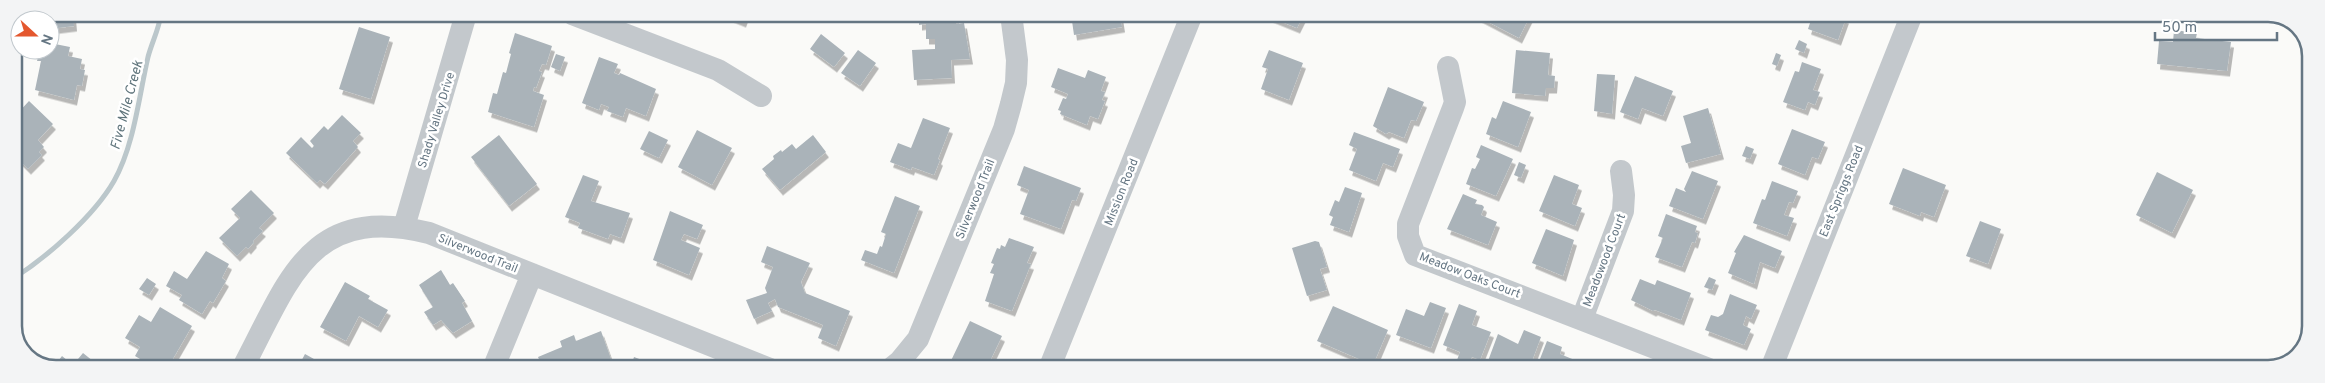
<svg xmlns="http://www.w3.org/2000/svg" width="2325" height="383" viewBox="0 0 2325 383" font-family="Overpass,sans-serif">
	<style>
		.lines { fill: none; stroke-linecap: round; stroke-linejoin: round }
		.stream { stroke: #bbc7cb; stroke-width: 5 }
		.building { fill: #aab3b9; filter: url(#shadow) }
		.minor { stroke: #c3c8cc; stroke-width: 22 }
		.labels { text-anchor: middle; stroke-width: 5; stroke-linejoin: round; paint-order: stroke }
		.street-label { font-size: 12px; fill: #657683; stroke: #fff }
		.water-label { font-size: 14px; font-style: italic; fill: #60757c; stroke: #fff }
		.rim { fill: none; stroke: #657683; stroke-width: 2.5 }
	</style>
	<defs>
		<filter id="shadow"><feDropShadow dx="3" dy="5.5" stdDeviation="0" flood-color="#0004"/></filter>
	</defs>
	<rect width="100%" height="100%" fill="#fafaf8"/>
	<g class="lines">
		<path class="stream" d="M14,278C47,257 94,216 114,181C134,146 139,96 148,57C152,42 159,29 161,14"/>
	</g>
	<path class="building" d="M56,14H73L74,26L50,29V20H41Z
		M723,14H746L743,22Z
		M919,14H956V24L964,23L970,59L951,60L952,78L914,80L912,50L935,49V39H926V24L919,25Z
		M1071,14H1120L1122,27L1074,35Z
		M1271,14H1304L1297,28L1270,17Z
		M1473,14H1531L1519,38Z
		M1813,14H1835L1846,18L1838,40L1808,29Z
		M359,27L390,37L371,99L339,89Z
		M2174,30L2197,33L2196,38L2231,42L2227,71L2157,64L2159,41L2173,42Z
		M515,33L552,46L546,65L542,64L539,71L542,72L536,88L534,87L533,91L544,95L534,127L488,112L493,93L497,94L503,72L506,73L511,54L509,53Z
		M821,34L845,53L834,67L810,49Z
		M1799,40L1807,44L1804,53L1795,49Z
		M50,43L70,47L68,56L82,59L80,69L85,70L82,86L77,85L74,100L35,90L41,61H37L40,50H50Z
		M858,50L876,63L860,86L841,73Z
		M1269,50L1303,63L1289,100L1261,89L1268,69L1262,67Z
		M1516,50L1550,53L1548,75L1555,76L1554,88H1546L1545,96L1512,93Z
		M1776,53L1781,55L1777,66L1772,64Z
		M556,54L565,57L560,71L551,67Z
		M599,57L618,64L614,73L619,75L620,73L656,89L646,116L626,108L623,117L607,111L609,107L601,104L599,110L582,103Z
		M1802,62L1821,69L1813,90L1820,92L1815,105L1808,102L1805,110L1783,102L1795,71L1799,72Z
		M1058,68L1085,78L1088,70L1106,77L1101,91L1105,92L1102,100L1105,101L1098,119L1090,116L1087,125L1060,114L1061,111L1058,110L1063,98L1066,99L1068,94L1051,87Z
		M1597,74L1615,75L1612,114L1594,111Z
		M1635,76L1673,91L1663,116L1642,108L1638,119L1620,112Z
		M1388,87L1424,102L1416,121L1411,120L1404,138L1389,132L1386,134L1373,126Z
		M29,101L53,124L38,140L44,147L39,152L42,155L28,169L14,155V122L20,119L16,115Z
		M1503,101L1531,112L1518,147L1486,134L1492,117L1496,119Z
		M1708,108L1721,154L1686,163L1681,146L1691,143L1683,116Z
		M342,115L361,133L353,141L358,147L325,184L320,180L317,183L286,153L301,137L312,148L314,146L310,141L324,126L328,130Z
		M923,118L950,128L938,159L940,160L934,175L912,167L911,170L890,162L898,143L911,148Z
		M1792,129L1825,142L1818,159L1812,157L1805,175L1778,164Z
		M697,130L732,148L712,185L678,167Z
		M649,131L668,140L659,158L640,149Z
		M1354,132L1400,149L1393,167L1383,163L1376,181L1349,170L1357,149L1349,145Z
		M499,135L537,184L509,206L471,157Z
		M813,135L826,152L780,190L762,169L774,159L773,156L781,150L782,152L792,144L796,149Z
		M1481,145L1513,159L1496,196L1466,184L1472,168L1475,169L1480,159L1476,157Z
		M1746,146L1754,149L1750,159L1742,156Z
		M1519,162L1526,165L1521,178L1514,175Z
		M1024,166L1081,188L1076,201L1072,200L1061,229L1020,214L1029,190L1017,185Z
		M1903,168L1946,185L1934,217L1921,212L1920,216L1889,204Z
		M1692,171L1718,181L1703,219L1669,206L1676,188L1686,192L1684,189Z
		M2157,172L2193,190L2172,233L2136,215Z
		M583,175L599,181L591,201L630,213L621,238L610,234L608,239L578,228L580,223L565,217Z
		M1554,175L1579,185L1572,204L1582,208L1575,226L1539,211Z
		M1772,181L1798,191L1793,203L1789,202L1784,215L1794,218L1787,236L1753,223L1762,199L1765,200Z
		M1345,187L1362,193L1349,232L1330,225L1333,217L1329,215L1335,200L1339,202Z
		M251,190L274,213L259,228L263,231L253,241L254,242L248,249L246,247L237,256L219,238L240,218L231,209Z
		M1463,194L1477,200L1475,204L1482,205L1484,207L1481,215L1497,222L1488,245L1447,229Z
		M895,196L920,206L894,273L861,260L865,250L877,254L880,246L882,247L886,234L881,232Z
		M670,211L703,225L697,239L684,234L681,240L700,248L689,275L653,260Z
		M1666,214L1697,226L1695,232L1698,233L1695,243L1692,242L1682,267L1655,257L1663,238L1658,236Z
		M1980,221L2001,229L1988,264L1966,256Z
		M1546,229L1574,240L1563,276L1532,263Z
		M1744,235L1782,251L1775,268L1760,262L1754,284L1728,273L1736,253L1734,252Z
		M1009,238L1034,247L1027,263L1031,264L1012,311L985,301L994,274L990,273L994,264L991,263L997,248L1000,249L1001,245L1005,247Z
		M1315,241L1319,242L1327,267L1320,269L1327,290L1307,296L1292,248Z
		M767,246L810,263L801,282L805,293L850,311L836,346L818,338L823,325L778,307L775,299L768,303L772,311L754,319L746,300L767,293L765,288L773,267L761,262Z
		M206,251L229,264L222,278L226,281L213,303L210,301L202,314L179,300L182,295L166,286L174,271L187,279Z
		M441,270L450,285L453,283L465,301L462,303L472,321L453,333L441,320L433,325L424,312L433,307L419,285Z
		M1709,277L1716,280L1712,290L1704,287Z
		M147,278L156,284L149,295L139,289Z
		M1640,279L1655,285L1657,280L1691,293L1681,320L1655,310L1653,311L1631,300Z
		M345,282L370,296L368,299L388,310L378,327L359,316L346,341L320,327Z
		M1730,294L1757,305L1751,319L1746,316L1743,325L1751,329L1744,345L1705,330L1711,315L1718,317L1723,314Z
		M1430,302L1446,308L1431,348L1396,335L1406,309L1424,316Z
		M1459,304L1477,311L1472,325L1491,332L1480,360L1472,357L1468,365L1465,364L1464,366L1457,360L1460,352L1443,345Z
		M1333,306L1388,330L1373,365L1317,341Z
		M160,307L192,326L167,369H157L135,356L140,347L125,338L139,315L151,322Z
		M970,321L1002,336L991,359L1009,367L1008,369H947Z
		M1524,330L1541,337L1529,369H1508L1488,361L1498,334L1518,344Z
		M601,331L611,359L587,369H543L538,357L562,347L560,341L574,335L576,341Z
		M1547,341L1562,347L1560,354L1582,363L1580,369H1536Z
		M83,353L103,369H52L62,356L73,365Z
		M305,354L332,369H297Z
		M634,357L658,366L656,369H630Z"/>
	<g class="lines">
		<path class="minor" d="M572,14L718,70L761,96
			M1448,67L1455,102L1453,108L1408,224V236L1415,255L1709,369
			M404,227L466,14
			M1582,319L1623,211L1624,195L1621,171
			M242,369C289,281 309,203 429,233L770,369
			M493,369L532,274
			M890,369L900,361L918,339L1004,129L1011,104L1016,83L1017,60L1011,14
			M1049,369L1192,14
			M1771,369L1912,14"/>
	</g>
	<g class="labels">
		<g class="street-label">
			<text transform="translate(436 120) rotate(-73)" y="4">Shady Valley Drive</text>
			<text transform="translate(1841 191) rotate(-68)" y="4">East Spriggs Road</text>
			<text transform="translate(1121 192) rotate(-68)" y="4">Mission Road</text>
			<text transform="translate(975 199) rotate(-68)" y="4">Silverwood Trail</text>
			<text transform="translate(478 253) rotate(22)" y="4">Silverwood Trail</text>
			<text transform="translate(1604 260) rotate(-69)" y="4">Meadowood Court</text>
			<text transform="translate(1470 275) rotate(21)" y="4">Meadow Oaks Court</text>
		</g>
		<g class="water-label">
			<text transform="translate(126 105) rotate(-75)" y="5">Five Mile Creek</text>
		</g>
	</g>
	<path d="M0 0H2325V383H0ZM56 22H2268A34 34 0 0 1 2302 56V326A34 34 0 0 1 2268 360H56A34 34 0 0 1 22 326V56A34 34 0 0 1 56 22Z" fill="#f3f4f5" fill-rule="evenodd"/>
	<path class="rim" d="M56 22H2268A34 34 0 0 1 2302 56V326A34 34 0 0 1 2268 360H56A34 34 0 0 1 22 326V56A34 34 0 0 1 56 22Z"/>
	<g transform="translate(35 35) rotate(111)"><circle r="24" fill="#ffffff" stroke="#c1c8cd"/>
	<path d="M0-4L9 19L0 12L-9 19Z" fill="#e4572e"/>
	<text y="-8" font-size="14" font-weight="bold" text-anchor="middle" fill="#657683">N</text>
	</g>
	<path d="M2155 32v8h122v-8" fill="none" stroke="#657683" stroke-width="2.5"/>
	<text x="2162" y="32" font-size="15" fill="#657683" stroke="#ffffff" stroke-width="4" paint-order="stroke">50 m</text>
</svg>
